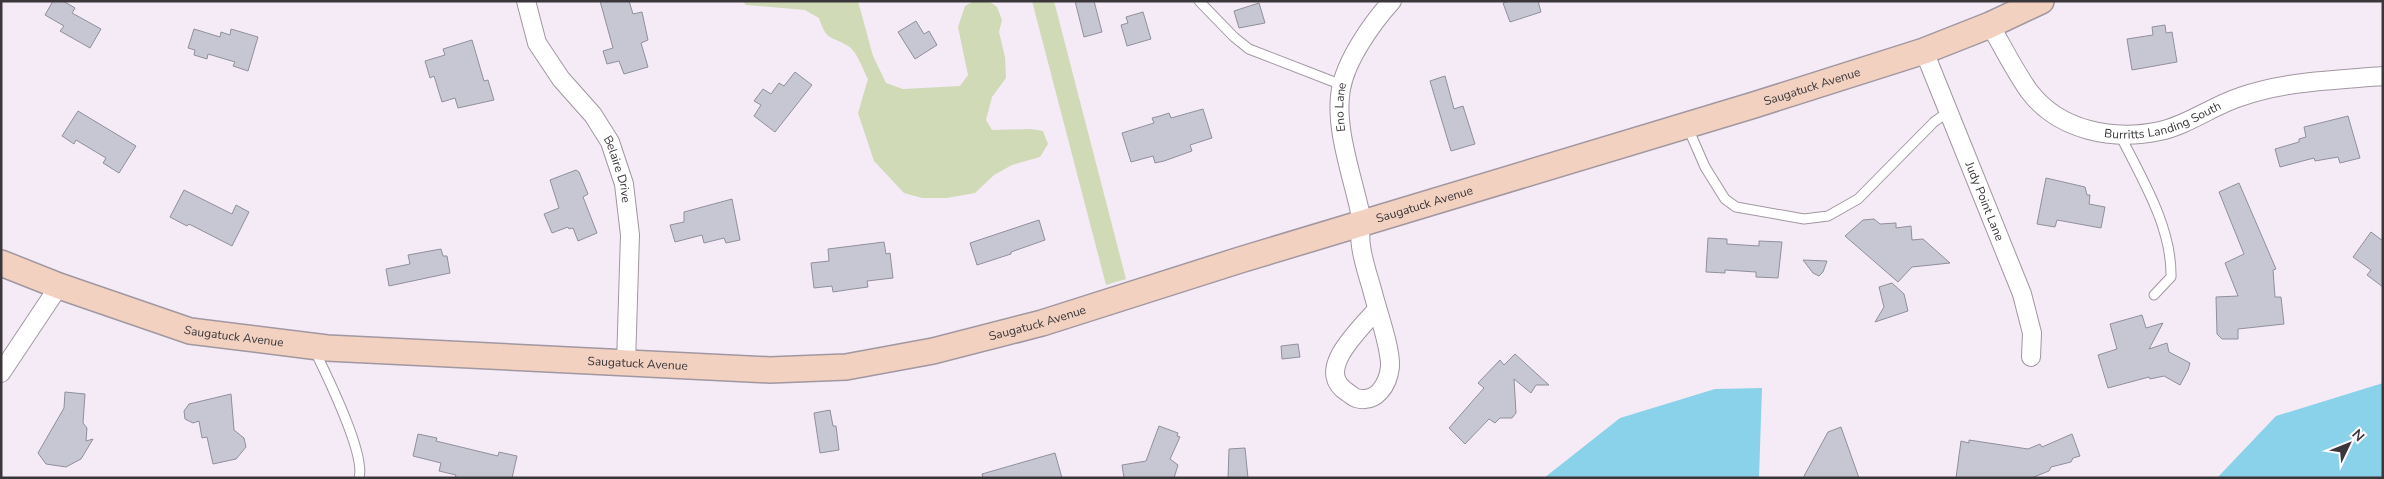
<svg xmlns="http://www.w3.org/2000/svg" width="2384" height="479" viewBox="0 0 2384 479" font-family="'Nunito Sans',sans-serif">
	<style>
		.green { fill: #d1dab7 }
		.water { fill: #8ad2ea }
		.building { fill: #c7c7d4; stroke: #90909c }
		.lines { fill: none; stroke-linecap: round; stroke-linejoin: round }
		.lane-casing { stroke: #a197a1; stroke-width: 11 }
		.street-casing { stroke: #a197a1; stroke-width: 20 }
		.secondary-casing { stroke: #a197a1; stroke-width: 28 }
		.lane { stroke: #fff; stroke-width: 9 }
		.street { stroke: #fff; stroke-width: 18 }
		.secondary { stroke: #f2d1c1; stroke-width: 25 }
		.labels { text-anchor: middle; stroke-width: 4; stroke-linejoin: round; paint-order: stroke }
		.street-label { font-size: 12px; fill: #3a363a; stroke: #fefaff }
	</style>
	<rect width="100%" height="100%" fill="#f5ebf6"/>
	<path class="green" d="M742,1H858L873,56L886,83L903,89L960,86L968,75L958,27L965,6L974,1H989L997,7L1002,20L999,32L1005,57L1006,78L992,97L986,120L992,130L1031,129L1043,131L1048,144L1040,157L1012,165L994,175L975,193L947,198H922L904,193L874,161L858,113L868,79C863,70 857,51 848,46C830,35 827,42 819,18L805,10L746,5Z
		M1032,1H1054L1126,279L1106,285Z"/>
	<path class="water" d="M2383,383V478H2217L2276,416Z
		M1762,388L1759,478H1544L1620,418L1715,389Z"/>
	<path class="building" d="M53,1H63L75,8L72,13L101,29L90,48L60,31L64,26L45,15Z
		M600,1H629L633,14L642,12L648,40L641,43L648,67L624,74L619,61L607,64L603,51L613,48Z
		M1075,1H1094L1102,32L1084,37Z
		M1510,1H1538L1541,12L1510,22L1503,3Z
		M1259,3L1265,23L1239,28L1234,11Z
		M1143,12L1151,39L1127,46L1121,25L1128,23L1126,17Z
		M916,21L924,34L929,31L937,45L915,59L898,32Z
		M2165,25L2166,33L2172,32L2177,62L2132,70L2127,39L2153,35L2152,27Z
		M194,29L220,37L221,32L230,35L231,29L258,37L248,71L233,66L235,62L208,54L207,59L194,55L195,50L188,48Z
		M472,40L484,81L488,80L494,100L458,108L455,98L442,102L434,76L430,78L425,61L445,55L443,49Z
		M795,72L812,85L775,132L754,116L761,105L754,101L763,89L771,94L779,83L784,86Z
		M1445,76L1454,109L1463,106L1475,144L1451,151L1430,81Z
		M1203,109L1212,138L1190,145L1192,151L1164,161L1155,163L1153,156L1131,162L1122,133L1154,123L1152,118L1160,116L1169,113L1171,118Z
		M78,111L136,146L119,173L103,163L106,158L76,140L74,144L62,136Z
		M2348,116L2360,158L2340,163L2338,157L2315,161L2314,158L2280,167L2275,149L2299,142V139L2306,137L2304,127Z
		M576,170L579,172L588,194L583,197L597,233L578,241L573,228L569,229L568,227L552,233L544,214L559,208L550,180Z
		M2046,178L2085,187L2087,195H2090L2089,204L2105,207L2101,228L2057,220L2055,227L2037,224Z
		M2239,183L2276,269L2273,270L2275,297H2281L2284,324L2238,329V339H2222L2217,334L2216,297L2238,296L2225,263L2244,254L2219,192Z
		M184,190L232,214L236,205L249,212L232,246L189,224L187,226L170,217Z
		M732,199L740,240L726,243L724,238L704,243L702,235L675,242L670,225L684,222V212Z
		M1874,219L1880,224L1896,223V228L1911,226L1912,240L1923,239L1950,263L1912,267L1898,282L1845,236L1863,220Z
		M1039,220L1045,240L1011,252V254L977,265L970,243Z
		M2371,232L2383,241V287L2367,275L2371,270L2353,257Z
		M1708,238L1727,239V244L1759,246V241L1782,242L1778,278L1756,277V272L1725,270V273L1706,272Z
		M884,242L886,254L890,253L893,278L867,281L868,287L853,289L833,292L832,286L814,288L811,263L829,261L828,249Z
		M441,249L443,256H447L450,273L389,286L386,269L410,264L408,255Z
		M1803,260L1827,261L1823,272L1819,276L1813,273Z
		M1892,283L1904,294L1908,311L1875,322L1884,307L1879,287Z
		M2142,315L2146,328L2163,323L2149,349L2167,343L2169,352L2190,363L2188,370L2180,385L2164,376L2150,379L2149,377L2108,388L2098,355L2117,349L2110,324Z
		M1298,344L1300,357L1282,359L1281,346Z
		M1515,354L1549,385H1536L1531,393L1514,379L1516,413L1512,418H1500L1495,423L1489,419L1465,444L1449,428L1484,388L1478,383L1500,360L1504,365Z
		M65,392L85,394L83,423L87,428L86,441L93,439L81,459L66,467L46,464L38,453L64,408Z
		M231,394L234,430L244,438L246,447L236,459L213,464L207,437L202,438L199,421L193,423L185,419L184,411L189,404Z
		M830,410L833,426H836L839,450L820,453L814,413Z
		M1159,426L1178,433L1177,436L1180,437L1170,459L1178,465L1174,478H1124L1122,465L1146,461Z
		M1841,427L1859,478H1803L1828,432Z
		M418,434L437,438L436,441L498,456L499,452L517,456L512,478H455L456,475L439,471L441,463L413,456Z
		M2072,434L2080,456L2073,458L2071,462L2051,467L2049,471L2031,478H1956L1961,441L1969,443V440L2028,449L2040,444L2042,447Z
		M1245,448L1248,478H1228L1229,449Z
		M1055,453L1062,478H983L982,474Z"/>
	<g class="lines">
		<defs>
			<path id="lane" d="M1199,1L1234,37L1249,49L1342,85
				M1688,128L1705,167L1725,199L1736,207L1804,219L1828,216L1858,199L1934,122L1948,112
				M2120,135C2142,179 2172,227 2171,277L2154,295
				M314,349C326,374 366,454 359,478"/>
			<g id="street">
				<path id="s1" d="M526,1L537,43L561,79L593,115L610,142L624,184L630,235L626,363"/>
				<path id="s2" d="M1990,25C2003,47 2014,70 2029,91C2059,131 2113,141 2160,131C2188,125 2212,106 2240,97C2285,81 2336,80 2383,76"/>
				<path id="s3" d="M1924,51L2022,294L2032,333L2031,357"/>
				<path id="s4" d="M1377,309C1361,329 1313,370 1347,392C1350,394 1353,397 1356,398C1377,404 1388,384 1390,367C1391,348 1378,313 1373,293C1369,278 1363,262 1361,246C1359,235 1362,223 1360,212C1352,175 1334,126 1341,89C1346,60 1372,23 1392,1"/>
				<path d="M1,373L59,286"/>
			</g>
			<g id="secondary">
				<path id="s5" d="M1,263L59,286L190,331L327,348L770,370L846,367L933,351L1042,323L1240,260L1754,105L1924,51L1990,25L2041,1"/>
			</g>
		</defs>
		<use href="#lane" class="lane-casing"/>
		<use href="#street" class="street-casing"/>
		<use href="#secondary" class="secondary-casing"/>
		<use href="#lane" class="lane"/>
		<use href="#street" class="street"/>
		<use href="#secondary" class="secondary"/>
	</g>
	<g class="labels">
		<g class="street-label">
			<text dy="4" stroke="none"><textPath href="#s5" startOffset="1865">Saugatuck Avenue</textPath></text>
			<text dy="4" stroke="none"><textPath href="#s4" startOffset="431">Eno Lane</textPath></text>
			<text dy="4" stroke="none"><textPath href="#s2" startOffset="226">Burritts Landing South</textPath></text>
			<text dy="4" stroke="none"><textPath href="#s1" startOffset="195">Belaire Drive</textPath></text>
			<text dy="4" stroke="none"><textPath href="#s3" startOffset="162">Judy Point Lane</textPath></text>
			<text dy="4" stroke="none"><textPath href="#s5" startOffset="1460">Saugatuck Avenue</textPath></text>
			<text dy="4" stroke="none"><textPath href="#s5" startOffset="1055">Saugatuck Avenue</textPath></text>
			<text dy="4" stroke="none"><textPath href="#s5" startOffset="245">Saugatuck Avenue</textPath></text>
			<text dy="4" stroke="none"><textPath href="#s5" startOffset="650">Saugatuck Avenue</textPath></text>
		</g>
	</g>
	<rect width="2384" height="479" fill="none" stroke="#3a363a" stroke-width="5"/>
	<g transform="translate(2349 444) rotate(47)" stroke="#fefaff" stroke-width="4" paint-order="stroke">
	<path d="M0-4L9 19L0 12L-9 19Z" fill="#3a363a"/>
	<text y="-8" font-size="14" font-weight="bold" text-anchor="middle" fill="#3a363a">N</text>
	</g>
</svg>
